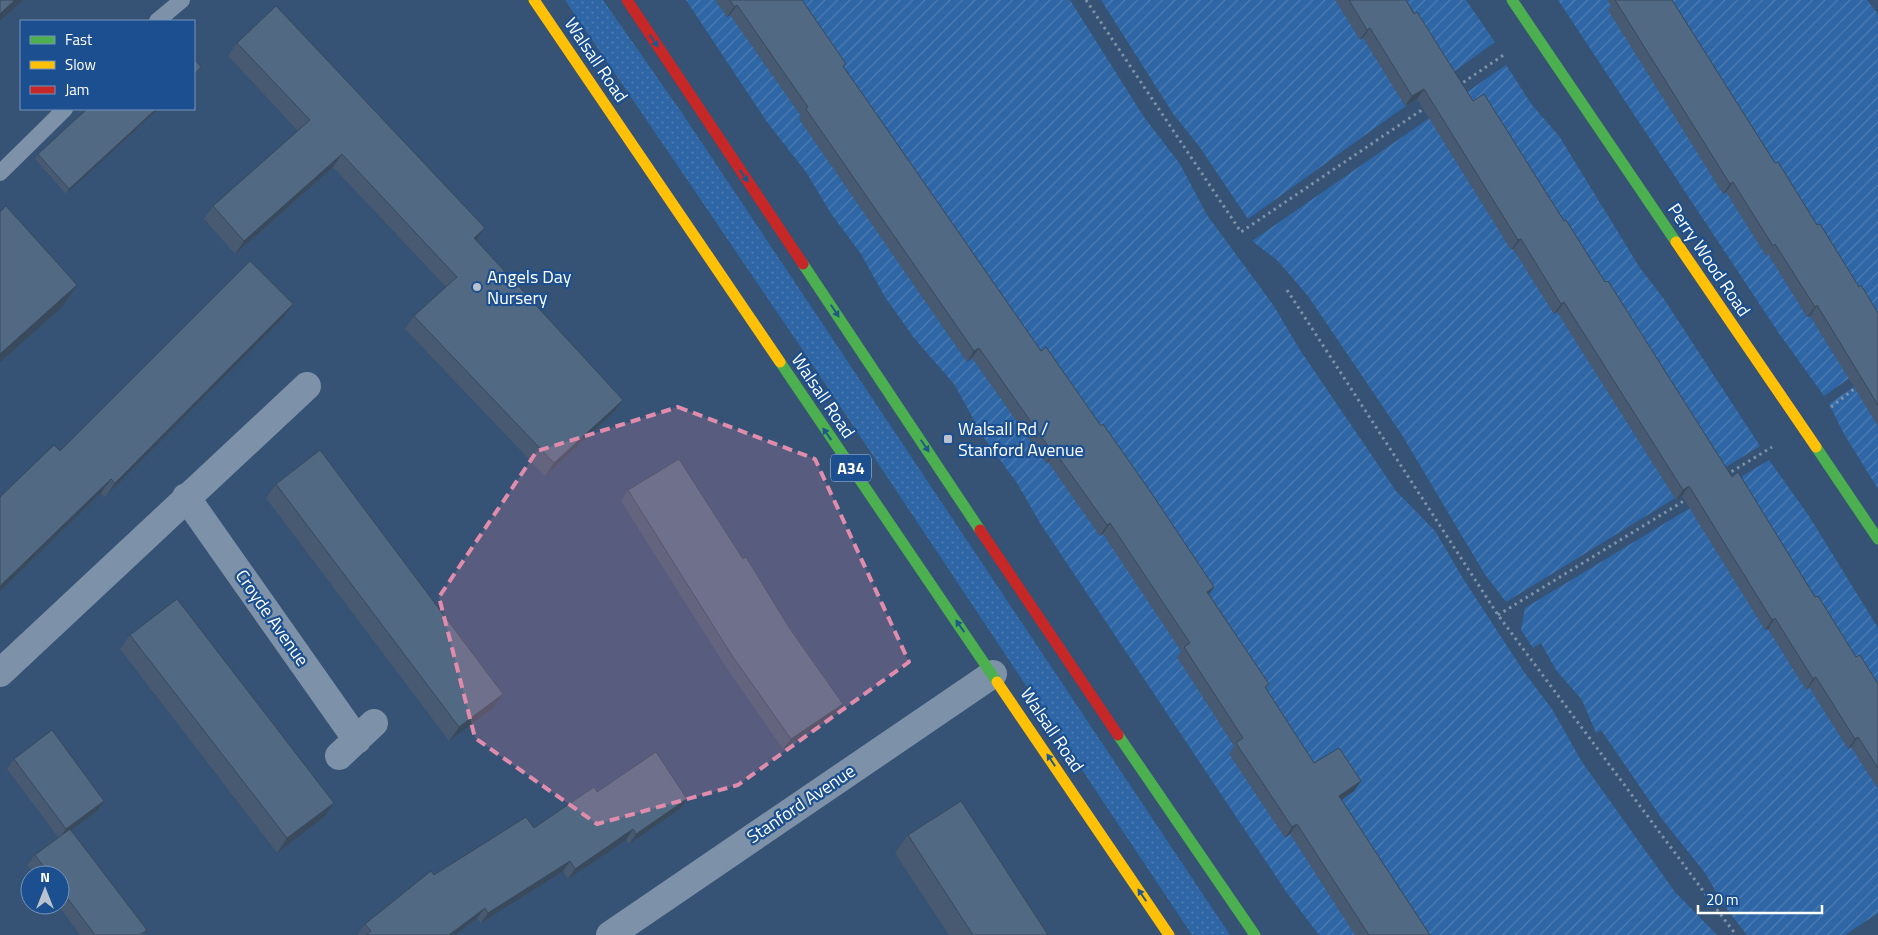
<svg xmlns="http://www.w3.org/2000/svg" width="1878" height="935" viewBox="0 0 1878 935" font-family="'Titillium Web',sans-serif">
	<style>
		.grass { fill: url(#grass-dots) }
		.garden { fill: url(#garden-furrows) }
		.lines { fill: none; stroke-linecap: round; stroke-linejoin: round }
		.path { stroke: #7d92a8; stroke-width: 3; stroke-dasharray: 2.5 4; stroke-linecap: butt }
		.lane { stroke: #7d92a8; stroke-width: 16 }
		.street { stroke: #7d92a8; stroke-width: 28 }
		.fast { stroke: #4caf50; stroke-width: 11 }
		.slow { stroke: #ffc107; stroke-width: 11 }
		.jam { stroke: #c62828; stroke-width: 11 }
		.wall { fill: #475a72 }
		.shaded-wall { fill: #394a5c }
		.building { fill: #526984; stroke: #394a5c }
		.oneway { fill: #205989 }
		.marked { fill: #e08cad; fill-opacity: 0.2; stroke: #e08cad; stroke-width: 4; stroke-dasharray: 10 6; stroke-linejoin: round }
		.poi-dot { fill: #b9c2ce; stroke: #1b4f8f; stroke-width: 2 }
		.labels { text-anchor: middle; stroke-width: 4.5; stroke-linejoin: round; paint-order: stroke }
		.shield { fill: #1b4f8f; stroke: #bbcadd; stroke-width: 1 }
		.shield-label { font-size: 16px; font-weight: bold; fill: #fff }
		.street-label { font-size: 18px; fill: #fff; stroke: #1b4f8f }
		.poi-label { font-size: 18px; fill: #fff; stroke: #1b4f8f; text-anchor: start }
	</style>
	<defs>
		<pattern id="grass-dots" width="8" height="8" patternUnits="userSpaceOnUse" patternTransform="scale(1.25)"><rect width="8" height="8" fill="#2f66a5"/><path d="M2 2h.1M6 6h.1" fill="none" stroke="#4e7db2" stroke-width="1.8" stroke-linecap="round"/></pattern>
		<pattern id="garden-furrows" width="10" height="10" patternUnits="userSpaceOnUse" patternTransform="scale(1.25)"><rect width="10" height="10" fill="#2f66a5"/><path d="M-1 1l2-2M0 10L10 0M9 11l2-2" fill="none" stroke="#4e7db2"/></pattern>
	</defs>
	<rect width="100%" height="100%" fill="#365274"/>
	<path class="grass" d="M565,0H603L682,113L1230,935H1192L800,346Z"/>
	<path class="garden" d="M686,0H1070L1144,117L1180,164L1207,215L1274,306L1300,350L1396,491L1435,531L1464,580L1524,672L1552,709L1582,762L1675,892L1717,935H1319L1287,893L1040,523L1017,483L984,438L954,384L914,338L885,297L861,254L832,215L806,172L767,122Z
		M1101,0H1466L1495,42L1248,219L1199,146L1174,115Z
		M1558,0H1867L1878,14V358L1824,396L1778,332Z
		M1506,65L1532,105L1559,136L1640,268L1664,299L1760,446L1506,602L1484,573L1402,435L1308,296L1278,261L1252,241Z
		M1878,370V489L1844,434L1829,404Z
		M1769,460L1809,516L1878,628V913L1845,935H1747L1723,904L1705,873L1662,819L1601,730L1596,733L1582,700L1556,670L1541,643L1533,648L1521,630L1525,608Z"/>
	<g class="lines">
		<path class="path" d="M1086,0L1241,232L1426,107
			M1458,86L1505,54
			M1287,290L1498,615L1736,935
			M1831,407L1858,386
			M1726,475L1772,447
			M1498,615L1687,499"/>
		<path class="lane" d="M157,21L182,0
			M0,173L65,109"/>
		<path class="street" d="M186,497L357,740
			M0,673L307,386
			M339,756L374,723
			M610,935L993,674"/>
		<path class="fast" d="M1512,0L1676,242
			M803,264L980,530
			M780,362L997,682
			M1816,447L1878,539
			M1118,735L1255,935"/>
		<path class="slow" d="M534,0L780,362
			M1676,242L1816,447
			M997,682L1169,935"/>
		<path class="jam" d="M627,0L803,264
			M980,530L1118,735"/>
	</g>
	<path class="wall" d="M715,0H802L844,67L1041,351L1101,426L1214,587L1209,594L1269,684L1266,689L1314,763L1361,781L1354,791L1342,800L1430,935H1355L1290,834L1285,838L1229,754L1234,746L1177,657L1181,651L1103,534L1100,536L1048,462L1046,463L972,358L967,362L799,119L801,116L730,15L727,17Z
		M1335,0H1406L1473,101L1564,221L1732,477L1856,657L1878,684V789L1851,747L1848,749L1809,687L1806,690L1768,629L1765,630L1682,496L1676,500L1557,312L1554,314L1513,249L1511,250L1417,99L1405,106L1363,38L1360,40Z
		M1607,0H1672L1775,163L1859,287L1878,313V426L1810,316L1807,317L1768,254L1766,256L1726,192L1723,194L1608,10L1611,6Z
		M237,43L485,228L476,240L614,412L545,476L405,329L414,316L446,287L333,167L235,254L204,219L213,206L298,131L228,56Z
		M158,109L66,194L35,159L38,154Z
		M293,304L283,318L105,497L101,493L0,591V497L60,451Z
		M276,484L493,708L449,741L266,498Z
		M628,490L743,559L843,704L835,714L783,749L724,664L621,501Z
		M130,635L334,803L324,817L277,853L120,649Z
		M14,759L104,801L97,811L71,830L147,930L143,935H80L58,905H60V875H35L27,865L35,855L58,837L7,769Z
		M597,792L687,799L680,809L629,844L626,840L568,879L563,871L481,923L477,918L455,935H359L358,934L365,924L434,875L534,828Z
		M908,835L1048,935H949L895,853Z"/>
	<path class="shaded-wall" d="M15,0H23L0,21V14Z
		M737,5L730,15L727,17L734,7Z
		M1370,28L1363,38L1360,40L1367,30Z
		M1424,89L1417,99L1405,106L1412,96Z
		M156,109H158L66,194L69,189Z
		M342,154L333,167L235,254L244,241Z
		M1733,182L1726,192L1723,194L1730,184Z
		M485,228L476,241L474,238Z
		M1521,239L1513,249L1511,250L1518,240Z
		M77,285L62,307L0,362V354Z
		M1564,302L1557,312L1554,314L1561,304Z
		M293,304L283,318L105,497L115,483Z
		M1817,305L1810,316L1807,317L1815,307Z
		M979,348L972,358L967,362L974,351Z
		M623,400L614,412L545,476L554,463Z
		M1055,452L1048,462L1046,463L1053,453Z
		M111,479L101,493L0,591V586Z
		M1689,486L1682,496L1676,500L1683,490Z
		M1110,523L1103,534L1100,536L1107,525Z
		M1214,587L1207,597V592Z
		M1775,618L1768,629L1765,630L1772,620Z
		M1816,677L1809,687L1806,690L1813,679Z
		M503,694L493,708L449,741L459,727Z
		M843,704L835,714L783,749L791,739Z
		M1858,737L1851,747L1848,749L1855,739Z
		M1361,781L1354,791L1332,806L1339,796Z
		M687,799L680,809L629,844L636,834Z
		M104,801L97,811L59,839L66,829Z
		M334,803L324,817L277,853L287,838Z
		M1297,824L1290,834L1285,838L1292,827Z
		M633,829L626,840L568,879L575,869Z
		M570,861L563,871L481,923L488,913Z
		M485,908L477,918L455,935H449Z"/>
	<path class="building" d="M0,0H15L0,14Z
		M730,0H802L846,64L843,66L1041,351L1046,347L1101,426L1103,424L1152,494L1214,587L1207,592L1269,684L1265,687L1314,763L1339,748L1361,781L1339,796L1430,935H1369L1297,824L1292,827L1236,743L1243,738L1184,647L1190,643L1110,523L1107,525L1055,452L1053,453L979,348L974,351L806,109L808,107L737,5L734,7Z
		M1349,0H1406L1414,14L1417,12L1473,101L1484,94L1564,221L1566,220L1605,282L1608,281L1732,477L1738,472L1815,597L1818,596L1856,657L1860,655L1878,684V768L1858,737L1855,739L1816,677L1813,679L1775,618L1772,620L1689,486L1683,490L1564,302L1561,304L1521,239L1518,240L1424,89L1412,96L1370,28L1367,30Z
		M1615,0H1672L1775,163L1778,162L1817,225L1820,224L1859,287L1861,285L1878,313V405L1817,305L1815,307L1775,244L1773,246L1733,182L1730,184Z
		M276,6L485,228L474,238L623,400L554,463L414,316L457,277L342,154L244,241L213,206L310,120L237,43Z
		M194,59L201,67L194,74Z
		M87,109H156L69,189L38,154Z
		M6,206L77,285L0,354V212Z
		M250,261L293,304L115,483L111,479L0,586V497L54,445L60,451Z
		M320,450L503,694L459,727L276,484Z
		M679,459L743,559L746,557L790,629L843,704L791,739L731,654L628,490Z
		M177,599L334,803L287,838L130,635Z
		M52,730L104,801L66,829L14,759Z
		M656,752L687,799L636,834L633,829L575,869L570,861L488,913L485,908L449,935H366L371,931L365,924L431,871L434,875L526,817L534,828L594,787L597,792Z
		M961,801L1048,935H973L908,835Z
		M70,829L147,930L140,935H95L60,888V875H50L35,855Z"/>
	<defs><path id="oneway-solid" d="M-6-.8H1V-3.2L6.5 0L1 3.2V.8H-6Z" transform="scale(1.25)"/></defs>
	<g class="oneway">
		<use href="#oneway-solid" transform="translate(654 41) rotate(56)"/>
		<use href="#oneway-solid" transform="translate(744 176) rotate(56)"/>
		<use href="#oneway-solid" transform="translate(835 311) rotate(56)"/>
		<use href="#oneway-solid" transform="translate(827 434) rotate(-125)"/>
		<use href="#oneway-solid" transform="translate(925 446) rotate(56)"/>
		<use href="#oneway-solid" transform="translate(960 626) rotate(-125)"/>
		<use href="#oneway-solid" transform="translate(1051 760) rotate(-124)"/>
		<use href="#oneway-solid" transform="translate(1142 895) rotate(-124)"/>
	</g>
	<path class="marked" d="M678,407L815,459L909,662L738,785L597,824L475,738L439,597L537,451Z"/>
	<g class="poi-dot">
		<circle cx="477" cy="287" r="5"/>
		<rect x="943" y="434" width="10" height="10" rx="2.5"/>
	</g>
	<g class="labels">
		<rect class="shield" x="831" y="454.5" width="40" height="27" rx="4"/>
		<g class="shield-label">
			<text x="851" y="474">A34</text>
		</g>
		<g class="street-label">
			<text transform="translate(596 60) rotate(56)" y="6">Walsall Road</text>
			<text transform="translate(1709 260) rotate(56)" y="6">Perry Wood Road</text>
			<text transform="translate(823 396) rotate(56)" y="6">Walsall Road</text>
			<text transform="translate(272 618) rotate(55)" y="6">Croyde Avenue</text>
			<text transform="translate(1052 730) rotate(56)" y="6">Walsall Road</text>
			<text transform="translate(801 804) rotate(-34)" y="6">Stanford Avenue</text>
		</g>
		<g class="poi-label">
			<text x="487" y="283">Angels Day<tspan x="487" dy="21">Nursery</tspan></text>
			<text x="958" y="435">Walsall Rd /<tspan x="958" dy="21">Stanford Avenue</tspan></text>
		</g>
	</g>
	<rect x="20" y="20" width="175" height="90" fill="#1b4f8f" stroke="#7695bc"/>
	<rect x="30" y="36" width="25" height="8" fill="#4caf50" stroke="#7695bc"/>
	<text x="65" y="45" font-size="15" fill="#ffffff">Fast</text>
	<rect x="30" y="61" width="25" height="8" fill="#ffc107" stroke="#7695bc"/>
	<text x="65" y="70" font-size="15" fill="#ffffff">Slow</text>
	<rect x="30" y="86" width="25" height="8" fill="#c62828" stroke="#7695bc"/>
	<text x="65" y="95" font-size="15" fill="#ffffff">Jam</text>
	<g transform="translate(45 890)"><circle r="24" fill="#1b4f8f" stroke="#7695bc"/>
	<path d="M0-4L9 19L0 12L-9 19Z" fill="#b9c2ce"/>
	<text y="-8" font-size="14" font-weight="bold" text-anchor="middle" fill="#ffffff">N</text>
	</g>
	<path d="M1698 905v8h124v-8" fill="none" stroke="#ffffff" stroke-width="2.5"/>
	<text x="1706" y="905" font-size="15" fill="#ffffff" stroke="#1b4f8f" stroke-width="4" paint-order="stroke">20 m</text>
</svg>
